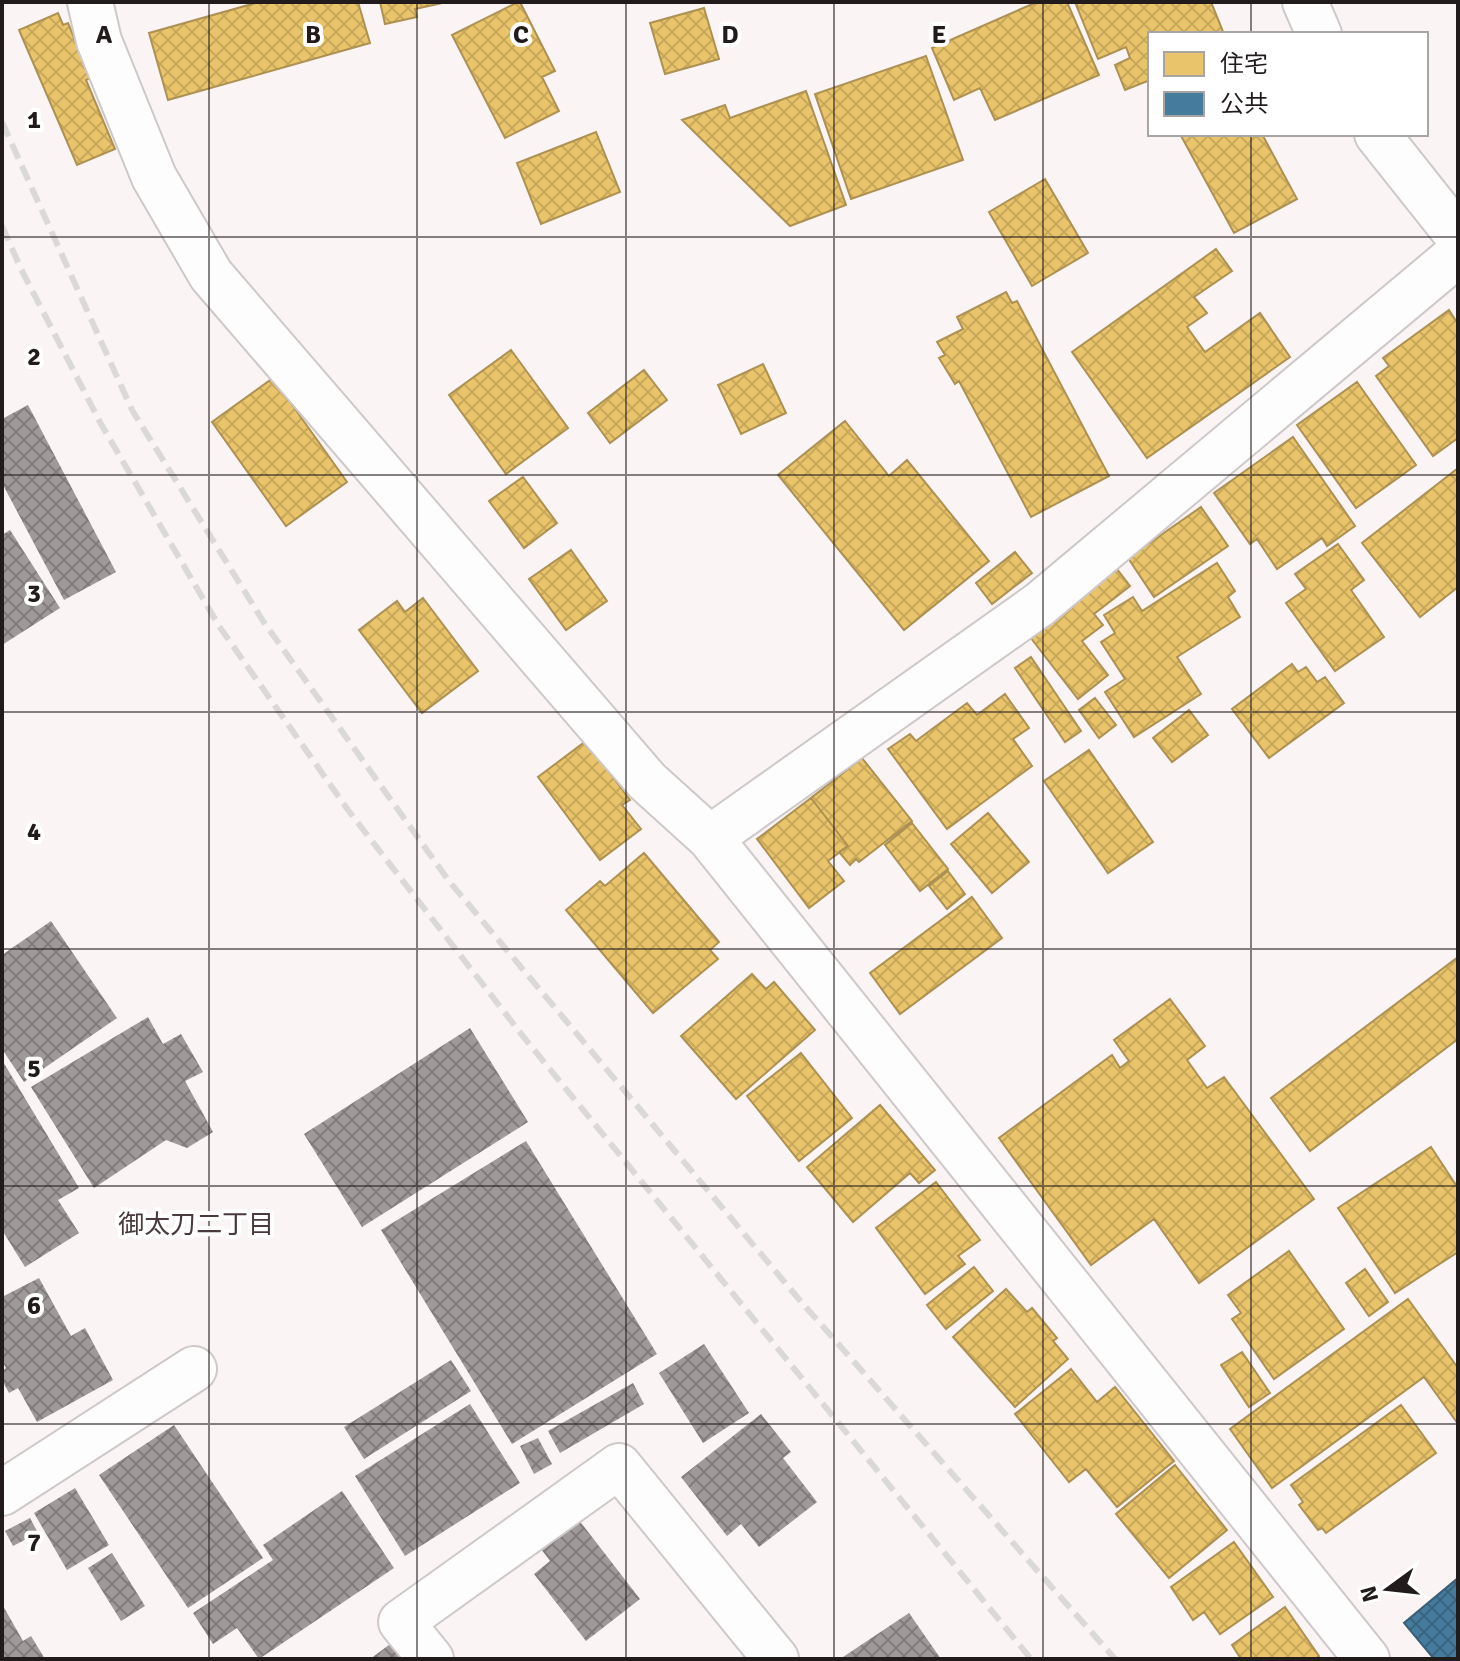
<svg xmlns="http://www.w3.org/2000/svg" width="1460" height="1661" viewBox="0 0 1460 1661" font-family="Signika,'Noto Sans JP',sans-serif">
	<style>
		.homes { fill: url(#homes-cross-hatch); stroke: #ad9153; stroke-width: 2 }
		.public { fill: url(#public-cross-hatch); stroke: #3a5e76; stroke-width: 2 }
		.building { fill: url(#building-cross-hatch) }
		.lines { fill: none; stroke-linecap: round; stroke-linejoin: round }
		.minor-casing { stroke: #cfc8c9; stroke-width: 48 }
		.minor { stroke: #fefdfe; stroke-width: 44 }
		.rail { stroke: #dbd8d9; stroke-width: 6; stroke-dasharray: 16 8; stroke-linecap: butt }
		.grid { fill: none; stroke: #221b1c; stroke-width: 2; stroke-opacity: 0.55 }
		.labels { text-anchor: middle; stroke-width: 8; stroke-linejoin: round; paint-order: stroke }
		.neighbourhood-label { font-size: 26px; fill: #4a3a3d; stroke: #fff }
		.grid-label { font-size: 26px; text-anchor: middle; font-weight: bold; fill: #221b1c; stroke: #fff; stroke-width: 8; stroke-linejoin: round; paint-order: stroke }
	</style>
	<defs>
		<pattern id="homes-cross-hatch" width="8" height="8" patternUnits="userSpaceOnUse" patternTransform="scale(2)"><rect width="8" height="8" fill="#e9c46a"/><path d="M0 0l8 8M0 8l8-8" fill="none" stroke="#c8a85b"/></pattern>
		<pattern id="public-cross-hatch" width="8" height="8" patternUnits="userSpaceOnUse" patternTransform="scale(2)"><rect width="8" height="8" fill="#457b9d"/><path d="M0 0l8 8M0 8l8-8" fill="none" stroke="#39647f"/></pattern>
		<pattern id="building-cross-hatch" width="8" height="8" patternUnits="userSpaceOnUse" patternTransform="scale(2)"><rect width="8" height="8" fill="#9f9999"/><path d="M0 0l8 8M0 8l8-8" fill="none" stroke="#817c7c"/></pattern>
	</defs>
	<rect width="100%" height="100%" fill="#faf4f5"/>
	<path class="homes" d="M259,2H358L370,43L168,100L149,33Z
		M380,2H447L415,9L417,17L385,24Z
		M518,2H520L555,71L542,77L559,111L505,138L452,35Z
		M1037,2H1067L1099,75L995,120L980,88L954,100L932,48Z
		M1075,2H1211L1224,34H1150V80L1125,90L1115,65L1130,58L1126,47L1098,59Z
		M704,8L719,59L665,74L650,23Z
		M58,13L63,25L68,23L91,78L86,80L115,149L77,165L19,30Z
		M926,56L963,160L851,199L815,94Z
		M806,91L846,205L790,226L682,120L725,105L730,118Z
		M596,132L620,192L541,224L517,163Z
		M1180,134H1262L1297,199L1234,233Z
		M1045,179L1088,253L1032,286L989,212Z
		M1216,249L1232,271L1194,297L1207,313L1187,327L1205,352L1260,313L1290,357L1147,458L1072,352Z
		M1006,292L1012,303L1017,301L1109,476L1031,517L959,381L955,384L939,358L945,355L937,342L963,329L957,317Z
		M1449,310L1458,324V438L1433,456L1376,376L1389,366L1383,358Z
		M511,350L568,428L506,474L449,395Z
		M763,364L786,413L741,434L718,385Z
		M644,370L667,400L610,443L588,413Z
		M273,378L347,482L286,526L212,422Z
		M1357,382L1416,465L1356,508L1297,425Z
		M845,421L889,476L907,460L989,561L904,630L778,475Z
		M1293,437L1355,526L1327,546L1322,538L1277,569L1257,539L1250,544L1214,493Z
		M1458,468V587L1420,617L1362,543Z
		M523,477L557,523L524,548L489,501Z
		M1201,507L1228,546L1154,597L1128,558Z
		M1338,544L1364,580L1351,590L1384,637L1335,671L1286,603L1306,589L1295,574Z
		M571,550L607,601L566,630L529,579Z
		M1015,552L1032,573L992,604L976,583Z
		M1217,563L1235,591L1228,597L1240,617L1177,657L1201,694L1134,737L1105,692L1125,679L1101,642L1115,633L1104,615L1133,597L1142,611Z
		M1114,565L1130,586L1094,614L1103,625L1082,641L1108,675L1078,699L1027,633Z
		M423,598L478,671L422,713L359,630L397,601L405,612Z
		M1031,657L1081,731L1065,742L1015,668Z
		M1292,664L1298,672L1306,667L1317,682L1325,677L1344,703L1269,758L1232,709Z
		M1005,694L1029,728L1013,739L1032,766L947,829L888,749L910,734L916,741L967,703L977,715Z
		M1095,698L1116,725L1099,738L1079,710Z
		M1189,710L1208,735L1172,762L1153,738Z
		M586,741L630,800L622,805L641,829L600,860L538,777Z
		M1089,750L1153,842L1108,873L1044,781Z
		M862,758L912,821L859,862L856,859L850,865L839,852L848,846L811,798Z
		M811,798L848,846L828,861L844,881L809,908L757,839Z
		M988,813L1029,862L992,893L951,844Z
		M912,823L948,869L920,891L885,845Z
		M644,853L719,942L710,950L718,959L653,1013L566,910L600,881L605,886Z
		M948,871L965,894L947,909L929,886Z
		M972,897L1002,938L900,1014L870,973Z
		M1458,957V1039L1310,1151L1271,1098Z
		M752,974L766,989L774,982L815,1030L736,1099L681,1036Z
		M1170,999L1205,1046L1187,1060L1207,1088L1224,1077L1314,1199L1199,1283L1154,1219L1091,1265L999,1138L1112,1055L1120,1068L1129,1061L1114,1040Z
		M801,1053L852,1118L799,1161L747,1096Z
		M880,1105L935,1170L919,1183L910,1173L853,1222L807,1167Z
		M1431,1147L1458,1188V1252L1395,1293L1338,1208Z
		M936,1182L980,1240L958,1256L965,1264L925,1294L876,1228Z
		M1289,1251L1344,1329L1274,1379L1232,1319L1241,1313L1228,1295Z
		M974,1267L993,1291L946,1329L927,1305Z
		M1365,1269L1388,1302L1369,1316L1346,1283Z
		M1006,1289L1027,1312L1032,1308L1057,1338L1053,1341L1068,1359L1015,1407L953,1337Z
		M1408,1299L1458,1368V1424L1424,1377L1272,1488L1230,1429Z
		M1242,1352L1270,1393L1249,1407L1221,1365Z
		M1071,1369L1097,1402L1115,1387L1174,1461L1117,1507L1086,1469L1069,1482L1015,1414Z
		M1401,1405L1436,1453L1326,1533L1322,1528L1318,1530L1299,1505L1303,1502L1291,1485Z
		M1175,1465L1227,1530L1169,1578L1116,1514Z
		M1234,1542L1273,1597L1220,1634L1204,1612L1193,1620L1171,1587Z
		M1285,1607L1319,1656L1315,1659H1241L1232,1645Z"/>
	<path class="public" d="M1458,1578V1659H1434L1404,1623Z"/>
	<path class="building" d="M28,405L116,572L64,600L2,483V419Z
		M10,530L60,608L2,645V535Z
		M51,921L117,1018L24,1082L2,1049V955Z
		M148,1017L163,1044L181,1034L203,1072L185,1081L213,1132L187,1148L166,1140L94,1188L31,1087Z
		M470,1028L528,1122L362,1227L304,1134Z
		M2,1060L79,1188L58,1200L79,1233L25,1267L2,1230Z
		M526,1141L657,1354L512,1444L381,1230Z
		M39,1278L71,1336L85,1328L113,1380L37,1422L18,1388L9,1393L2,1380V1371L6,1368L2,1361V1297Z
		M704,1344L749,1413L703,1443L659,1373Z
		M451,1360L471,1391L364,1459L344,1427Z
		M633,1383L644,1404L560,1453L548,1431Z
		M470,1404L520,1483L405,1556L355,1476Z
		M761,1414L791,1452L783,1458L817,1502L759,1547L741,1524L727,1536L681,1477Z
		M174,1425L263,1558L188,1608L99,1475Z
		M538,1438L552,1464L534,1474L520,1446Z
		M75,1488L109,1545L67,1570L34,1513Z
		M342,1491L394,1568L259,1659L237,1628L213,1644L193,1613L273,1560L263,1545Z
		M575,1515L640,1599L586,1641L534,1574L550,1561L538,1545Z
		M30,1518L38,1533L13,1546L5,1531Z
		M112,1553L145,1606L121,1621L88,1568Z
		M2,1604L23,1641L31,1636L45,1659H2Z
		M909,1613L941,1659H840Z
		M393,1642L405,1659H370Z"/>
	<g class="lines">
		<defs>
			<path id="minor" d="M90,2L99,41L154,177L211,275L647,781L710,838L1367,1659
				M1305,2L1319,34
				M1377,134L1458,236
				M710,838L1040,604L1458,254
				M2,1493L194,1369
				M431,1659L401,1622L619,1466L776,1659"/>
		</defs>
		<use href="#minor" class="minor-casing"/>
		<use href="#minor" class="minor"/>
		<path class="rail" d="M2,122L132,410L263,621L449,881L797,1297L1115,1659
			M2,226L21,269L101,424L219,626L348,810L522,1035L1031,1659"/>
	</g>
	<path class="grid" d="M209,2V1659M417,2V1659M626,2V1659M834,2V1659M1043,2V1659M1251,2V34M1251,134V1659M2,237H1458M2,475H1458M2,712H1458M2,949H1458M2,1186H1458M2,1424H1458"/>
	<g class="labels">
		<g class="neighbourhood-label">
			<text x="196" y="1233">御太刀二丁目</text>
		</g>
	</g>
	<g class="grid-label">
		<text x="104" y="43">A</text>
		<text x="313" y="43">B</text>
		<text x="521" y="43">C</text>
		<text x="730" y="43">D</text>
		<text x="939" y="43">E</text>
		<text x="34" y="128">1</text>
		<text x="34" y="365">2</text>
		<text x="34" y="602">3</text>
		<text x="34" y="840">4</text>
		<text x="34" y="1077">5</text>
		<text x="34" y="1314">6</text>
		<text x="34" y="1551">7</text>
	</g>
	<rect width="1460" height="1661" fill="none" stroke="#221b1c" stroke-width="8"/>
	<rect x="1148" y="32" width="280" height="104" fill="#ffffff" stroke="#a7a4a4" stroke-width="2"/>
	<rect x="1164" y="52" width="40" height="24" fill="#e9c46a" stroke="#a7a4a4" stroke-width="2"/>
	<text x="1220" y="72" font-size="24" fill="#221b1c">住宅</text>
	<rect x="1164" y="92" width="40" height="24" fill="#457b9d" stroke="#a7a4a4" stroke-width="2"/>
	<text x="1220" y="112" font-size="24" fill="#221b1c">公共</text>
	<g transform="translate(1388 1589) rotate(255)" stroke="#ffffff" stroke-width="6" paint-order="stroke">
	<path d="M0-6L14 30L0 20L-14 30Z" fill="#221b1c"/>
	<text y="-12" font-size="22" font-weight="bold" text-anchor="middle" fill="#221b1c">N</text>
	</g>
</svg>
